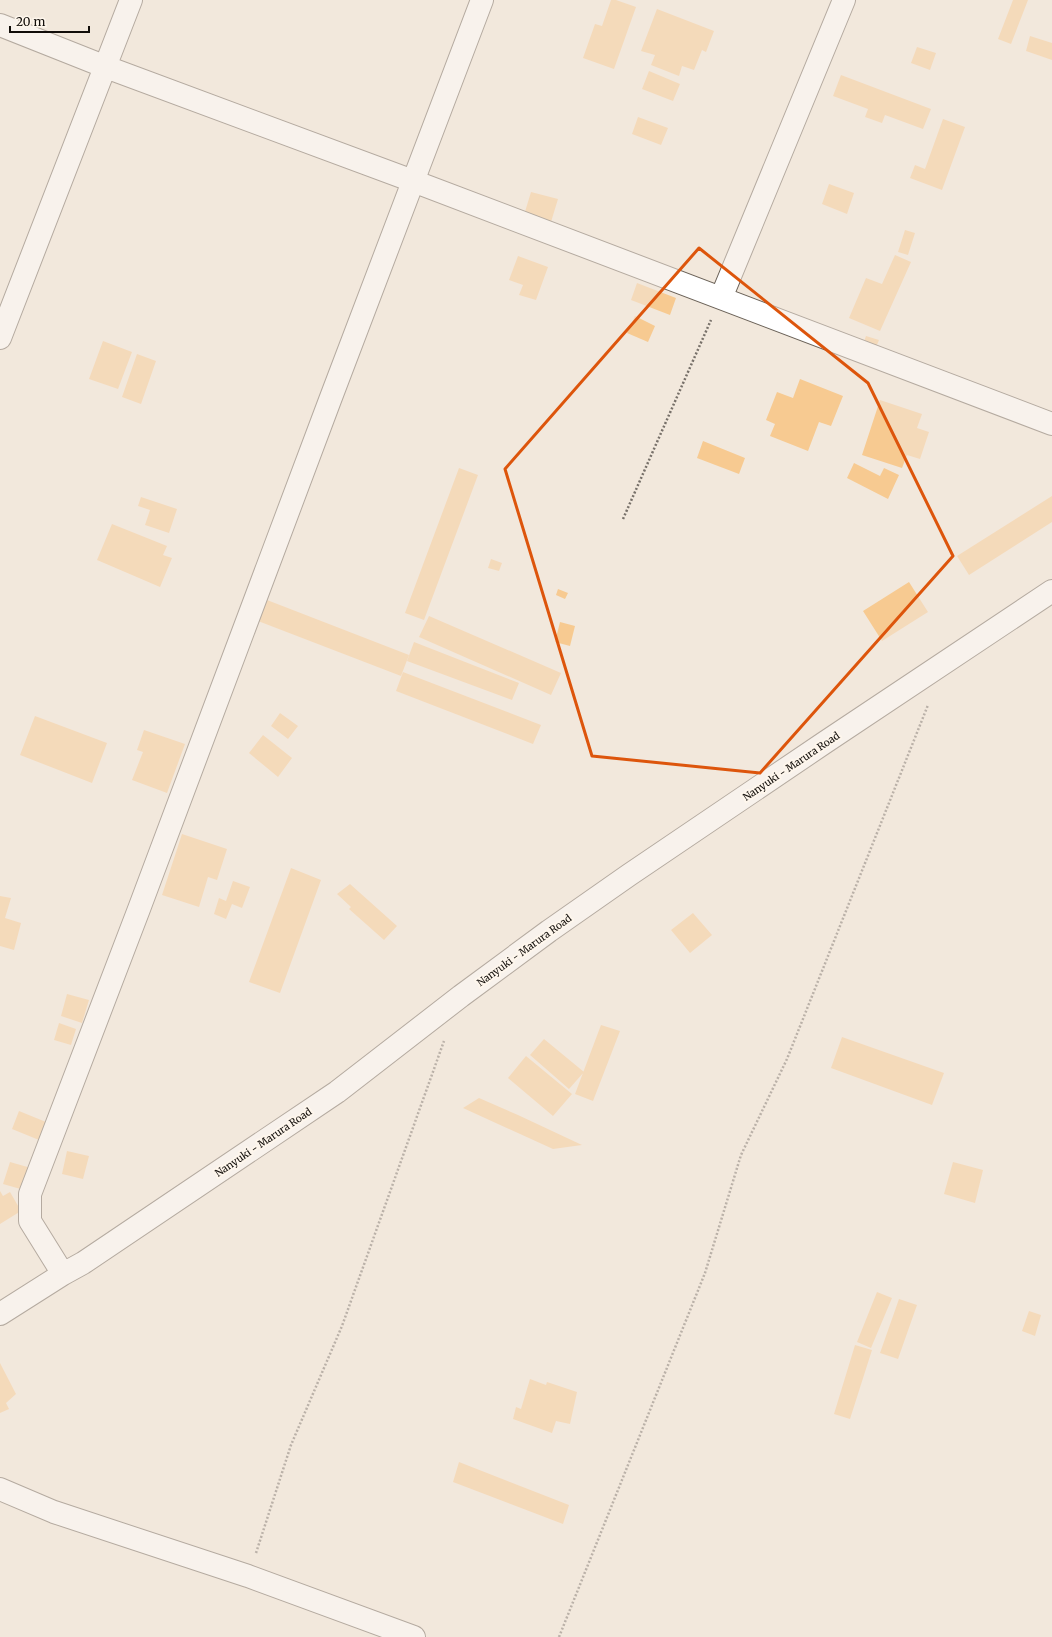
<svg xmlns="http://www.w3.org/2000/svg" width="1052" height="1637" viewBox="0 0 1052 1637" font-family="Merriweather,serif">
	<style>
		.building { fill: #f7ca91 }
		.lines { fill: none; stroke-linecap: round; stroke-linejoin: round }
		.minor-casing { stroke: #6a6157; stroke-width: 24 }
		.path { stroke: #777069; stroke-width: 2.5; stroke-dasharray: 2 2; stroke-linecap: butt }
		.minor { stroke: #fff; stroke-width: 22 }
		.marked { fill: none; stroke: #dd550c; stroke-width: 3; stroke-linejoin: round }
		.labels { text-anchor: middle; stroke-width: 4; stroke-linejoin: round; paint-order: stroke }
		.street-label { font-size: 10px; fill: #110d09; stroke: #fef6ec }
	</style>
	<rect width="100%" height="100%" fill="#f2e8dc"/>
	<path class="building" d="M611,0H616L636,7L614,69L583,58L595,24L602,26Z
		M1013,0H1028L1011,44L998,39Z
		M657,9L714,31L706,52L702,50L694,70L682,66L679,76L651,65L655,55L641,51Z
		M1030,36L1052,43V60L1026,51Z
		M917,47L936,53L930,70L911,63Z
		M649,71L680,84L673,101L642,89Z
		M841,75L931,109L923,129L885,115L882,123L865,117L868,109L833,96Z
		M638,117L668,128L661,145L632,134Z
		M943,119L965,127L942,190L910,178L915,165L925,169Z
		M829,184L854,193L847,214L822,204Z
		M531,192L558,199L551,222L524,215Z
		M905,230L915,233L908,255L898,252Z
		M895,255L911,262L880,331L849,318L866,278L882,284Z
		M518,256L548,267L536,300L519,295L523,285L509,280Z
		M637,283L676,298L670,315L631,300Z
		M635,316L655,326L648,342L627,333Z
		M866,336L879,340L874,352L862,347Z
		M103,341L132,352L118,389L89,379Z
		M137,354L156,361L141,404L122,397Z
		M800,379L843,396L831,426L819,422L808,451L770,436L775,424L766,420L777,392L793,398Z
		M880,400L922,414L917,428L929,432L920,459L907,455L902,468L862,455Z
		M703,441L745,458L739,474L697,458Z
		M854,463L880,476L884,468L899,475L888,499L847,478Z
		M459,468L478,475L424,620L405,613Z
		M1052,496V522L969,575L957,556Z
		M141,497L177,509L169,533L145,525L150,510L138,506Z
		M112,524L167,546L163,555L172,558L160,587L97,560Z
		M491,559L502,563L499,571L488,568Z
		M909,582L928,612L882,641L863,611Z
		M558,589L568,593L565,599L556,595Z
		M267,600L409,655L401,676L258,621Z
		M429,616L561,673L551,695L419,637Z
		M560,622L575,626L570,646L555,642Z
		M414,642L519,683L512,700L407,661Z
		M403,672L541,725L533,744L396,691Z
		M280,713L298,726L288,739L271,726Z
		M35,716L107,743L92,783L20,755Z
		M144,730L185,744L167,793L132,780L143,752L137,750Z
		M263,735L292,758L278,777L249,753Z
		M182,834L227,849L217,880L208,877L199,907L162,895Z
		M291,868L321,880L280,993L249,982Z
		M233,881L250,887L242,908L232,904L226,919L214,914L219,898L226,901Z
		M350,884L397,926L384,940L349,909L351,907L337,894Z
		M0,896L11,898L5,918L21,923L14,950L0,946Z
		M693,913L712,935L690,953L671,930Z
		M67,994L89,1000L82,1023L61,1016Z
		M59,1023L76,1029L71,1045L54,1040Z
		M601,1025L620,1031L593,1101L575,1094Z
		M842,1037L944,1073L932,1105L831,1068Z
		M544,1039L584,1072L569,1089L530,1055Z
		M526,1056L572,1094L553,1116L508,1078Z
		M479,1098L518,1115L582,1145L553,1149L463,1108Z
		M19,1111L46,1122L39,1140L12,1129Z
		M67,1151L89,1156L83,1179L62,1174Z
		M10,1162L31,1168L24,1190L3,1184Z
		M953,1162L983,1170L975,1203L944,1194Z
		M0,1191L3,1196L10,1192L21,1211L0,1224Z
		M877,1292L892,1298L871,1348L857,1342Z
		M899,1299L917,1305L898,1359L880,1353Z
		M1029,1311L1041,1315L1035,1336L1022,1331Z
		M855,1345L872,1350L850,1419L834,1414Z
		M0,1363L16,1394L6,1403L9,1409L0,1413Z
		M530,1379L546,1385L547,1382L577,1392L570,1424L556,1421L552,1433L513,1419L516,1407L521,1409Z
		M459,1462L569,1505L563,1524L453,1482Z"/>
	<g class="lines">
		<defs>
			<path id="minor" d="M0,25L106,67L413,181L1052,424
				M721,298L844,0
				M0,338L131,0
				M63,1274L30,1221V1194L139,909L330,400L482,0
				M0,1314L63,1274L83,1263L337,1092L461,996L549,931L629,875L824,743L1052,591
				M0,1489L54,1512L248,1576L414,1637"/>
		</defs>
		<use href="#minor" class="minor-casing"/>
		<path class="path" d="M623,519L711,320
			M256,1553L291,1445L342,1326L444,1041
			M559,1637L705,1273L741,1155L787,1059L928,705"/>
		<use href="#minor" class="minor"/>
	</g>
	<path d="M0 0H1052V1637H0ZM699,248L868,383L953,556L760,773L592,756L505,469Z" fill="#f2e8dc" fill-opacity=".55" fill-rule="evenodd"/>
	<path class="marked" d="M699,248L868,383L953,556L760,773L592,756L505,469Z"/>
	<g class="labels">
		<g class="street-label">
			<text transform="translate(791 766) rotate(-34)" y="4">Nanyuki - Marura Road</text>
			<text transform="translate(524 950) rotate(-36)" y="4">Nanyuki - Marura Road</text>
			<text transform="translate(263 1142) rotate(-34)" y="4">Nanyuki - Marura Road</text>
		</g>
	</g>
	<path d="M10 26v6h79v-6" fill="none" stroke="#110d09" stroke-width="2"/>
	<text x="16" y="26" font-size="12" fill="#110d09" stroke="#fef6ec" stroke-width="3" paint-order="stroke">20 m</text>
</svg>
